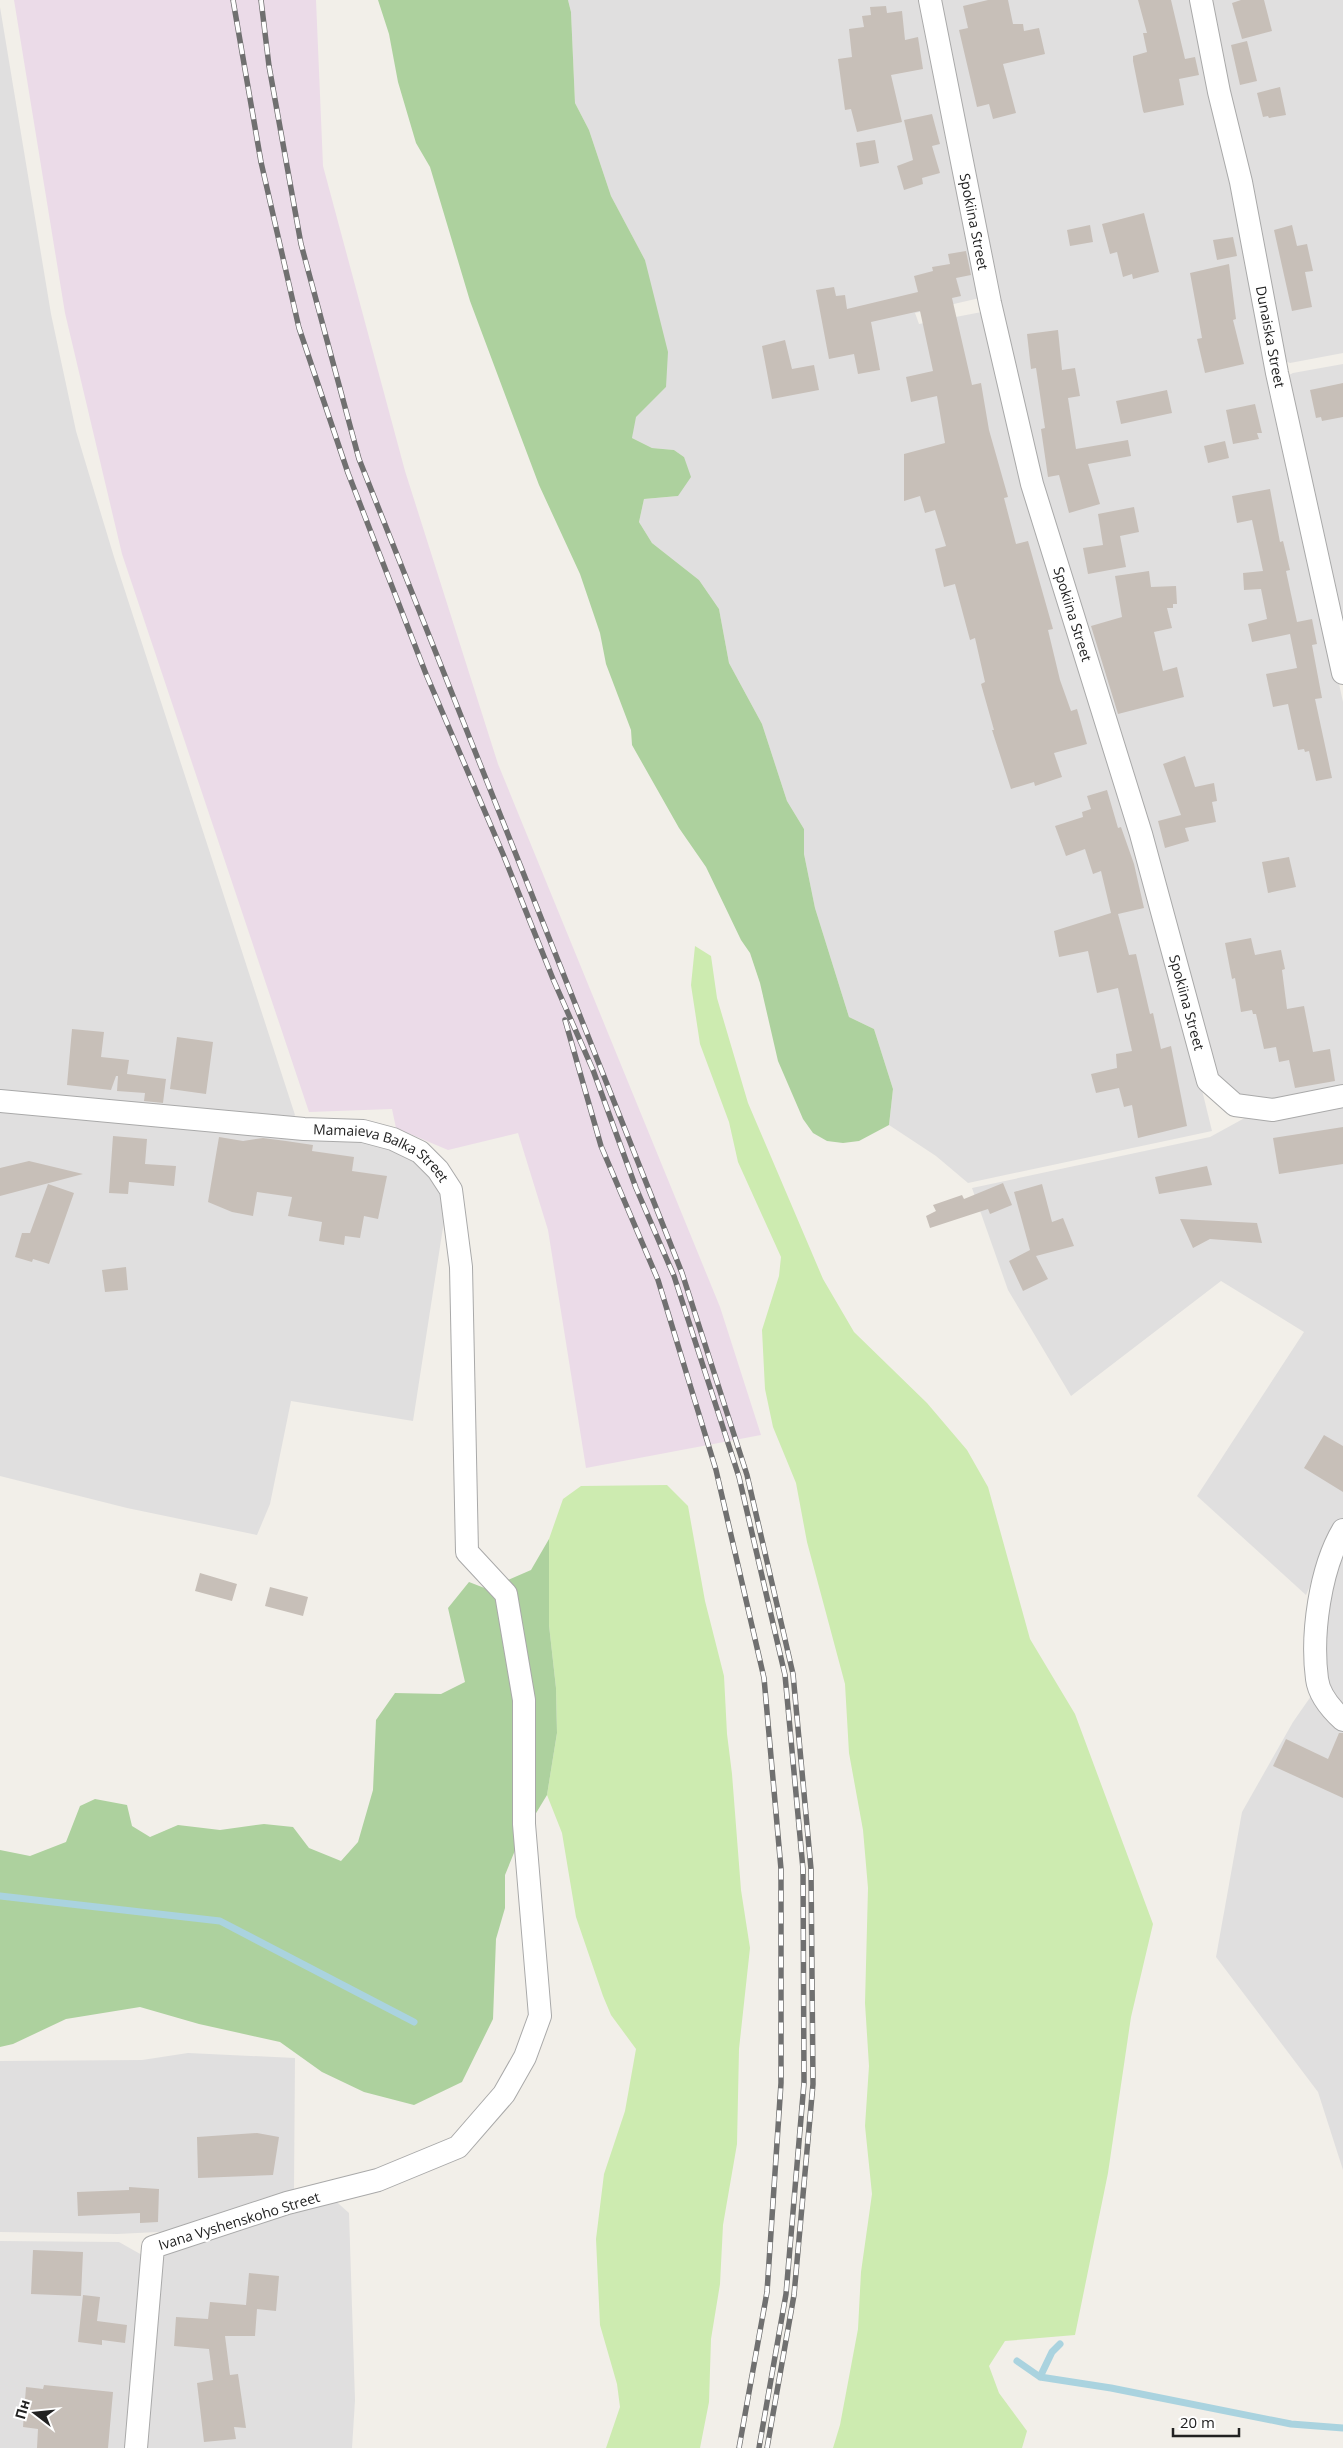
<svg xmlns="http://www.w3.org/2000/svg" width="1343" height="2448" viewBox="0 0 1343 2448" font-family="'Open Sans',sans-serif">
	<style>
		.residential { fill: #e0dfdf }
		.industrial { fill: #ebdbe8 }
		.grass { fill: #cdebb0 }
		.forest { fill: #add19e }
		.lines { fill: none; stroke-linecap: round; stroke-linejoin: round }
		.stream { stroke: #aad3df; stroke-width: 7 }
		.building { fill: #c7bfb8 }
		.minor-casing { stroke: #a9a9a9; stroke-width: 24 }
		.minor { stroke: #fff; stroke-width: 22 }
		.rail-casing { stroke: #707070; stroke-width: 5.5 }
		.rail { stroke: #fff; stroke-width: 4; stroke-dasharray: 11; stroke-linecap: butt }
		.labels { text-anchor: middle; stroke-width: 5; stroke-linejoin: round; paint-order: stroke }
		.street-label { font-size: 14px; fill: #222; stroke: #fff }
	</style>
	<rect width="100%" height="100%" fill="#f2efe9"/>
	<path class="residential" d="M568,0H924L984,297L915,313L919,324L987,311L1183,1012L1212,1131L968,1183L936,1156L889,1125L893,1089L874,1029L849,1017L815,908L804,854V829L787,801L762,724L729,663L719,609L699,580L652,543L639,522L644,499L678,496L684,457L674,450L652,448L632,438L635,417L666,387L645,260L611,196L589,130L575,103L571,12Z
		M937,0H1198L1271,376L1343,702V1089L1270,1103L1239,1097L1213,1075L1037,483Z
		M1207,0H1343V353L1290,363L1278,358Z
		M0,7L51,314L76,431L114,557L295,1115L290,1122L0,1096Z
		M1343,364V652L1283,378L1293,373Z
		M1343,1102V1520L1327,1546L1306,1595L1197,1496L1304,1332L1221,1281L1071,1396L1008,1290L972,1188L1210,1137L1252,1114Z
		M0,1107L388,1143L430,1173L446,1208L413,1421L291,1401L270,1504L257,1535L127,1508L0,1476Z
		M1343,1537V1715L1323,1683L1320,1620Z
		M1316,1689L1343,1728V2170L1318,2092L1216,1957L1242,1812L1293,1722Z
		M188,2053L295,2058L294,2189L274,2201L199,2230L117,2234L0,2232V2061L142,2060Z
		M330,2196L349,2213L355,2400L352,2448H140L157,2251Z
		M0,2241L119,2242L142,2255L129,2448H0Z"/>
	<path class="industrial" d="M14,0H316L323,166L405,471L498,764L720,1307L761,1435L586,1468L548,1230L518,1133L448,1150L396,1128L392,1109L309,1112L122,554L65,313Z"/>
	<path class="grass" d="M695,946L711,956L717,998L748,1103L823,1279L854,1332L927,1403L967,1450L988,1487L1030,1639L1075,1714L1153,1924L1131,2017L1108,2173L1075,2335L1005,2341L989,2366L999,2393L1027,2431L1022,2448H833L840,2425L858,2329L861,2272L872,2194L865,2126L869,2066L865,2003L868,1888L863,1830L849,1753L845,1684L807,1542L796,1483L773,1427L765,1389L762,1330L779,1276L781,1257L738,1162L729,1122L700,1044L691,985Z
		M667,1485L688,1506L705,1601L724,1676L727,1734L732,1774L741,1890L750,1948L739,2049L737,2144L723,2225L720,2284L711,2339L709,2402L700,2448H606L620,2407L617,2384L600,2325L596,2239L604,2174L625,2111L636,2049L611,2015L603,1996L576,1917L562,1833L547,1795L557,1733L556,1688L549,1625V1539L563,1499L581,1486Z"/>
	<path class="forest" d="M378,0H568L571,12L575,103L589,130L611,196L645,260L668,352L666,387L636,417L632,438L652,448L674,450L684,457L691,477L678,496L644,499L639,522L652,543L699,580L719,609L729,663L762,724L787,801L804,829V854L815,908L849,1017L874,1029L893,1089L889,1125L859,1141L843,1143L827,1141L813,1133L803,1119L778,1061L760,983L750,953L741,940L706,867L679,828L632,745L631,730L606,664L600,633L580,574L539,485L510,408L470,301L430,167L416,143L398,82L389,34Z
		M549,1539V1625L556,1688L557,1733L547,1795L518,1843L505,1875V1908L496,1939L493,2019L462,2082L414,2105L364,2092L322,2072L280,2042L199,2024L140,2007L66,2019L13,2044L0,2047V1850L30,1856L66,1842L80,1806L95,1799L127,1805L132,1826L150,1837L178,1825L220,1830L264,1824L293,1827L309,1848L341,1861L358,1842L373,1790L376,1720L395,1693L441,1694L465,1682L448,1608L469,1582L487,1589L531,1570Z"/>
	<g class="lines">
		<path class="stream" d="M0,1896L220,1921L414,2022
			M1017,2361L1040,2377L1111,2388L1291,2424L1343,2428
			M1040,2377L1052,2352L1060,2344"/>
	</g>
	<path class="building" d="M988,0H1008L1013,24H1023L1024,31L1039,28L1045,54L1003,64L1016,113L993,119L989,104L977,107L959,30L968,28L963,6Z
		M1138,0H1171L1185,59L1195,57L1199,75L1179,79L1184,105L1144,113L1143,111L1133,61V56L1147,52L1143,33H1147Z
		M1241,0H1264L1272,31L1242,39L1232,3Z
		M886,6L887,13L902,11L905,40L918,37L923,69L891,75L902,122L857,132L851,109L845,110L838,59L852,57L849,29L864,27L862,16L871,15L870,7Z
		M1247,41L1257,81L1240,85L1231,45Z
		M1280,87L1286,115L1269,118L1268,116L1263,117L1257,93Z
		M932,114L940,144L932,146L940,173L922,178L923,184L904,190L897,166L913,160L904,120Z
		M875,140L879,163L860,167L856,143Z
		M1144,213L1159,272L1133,279L1132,274L1123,277L1117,252L1110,254L1102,224Z
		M1090,225L1093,242L1070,246L1067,230Z
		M1292,225L1297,246L1307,244L1313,271L1305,272L1312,307L1292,311L1274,230Z
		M1233,237L1237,256L1217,260L1213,240Z
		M966,251L971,275L956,278L961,296L952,298L972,385L981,383L989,430L1008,497L1004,498L1016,544L1028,541L1053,629L1048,630L1060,680L1071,711L1077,709L1087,744L1054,753L1062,777L1035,786L1034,782L1011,789L992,730H994L981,684L985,682L975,638L970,640L955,584L944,587L935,549L946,546L935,510L925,513L920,496L904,501V454L945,443L937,396L911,402L906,377L933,371L920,311L871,322L880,370L858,374L854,354L829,359L816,290L834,287L836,296L845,295L847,309L918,292L914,276L933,271L932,267L950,264L948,254Z
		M1229,264L1236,319L1233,320L1244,364L1205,373L1197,339L1202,338L1190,273Z
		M1058,330L1062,370L1075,368L1080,396L1068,398L1076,449L1128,440L1131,456L1088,464L1100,504L1069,513L1059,475L1048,477L1041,429L1045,428L1036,368L1031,369L1027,334Z
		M785,340L792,369L814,365L819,390L772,399L762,346Z
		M1343,383V417L1322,421L1321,417L1316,418L1310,390Z
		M1167,390L1172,413L1121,424L1116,401Z
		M1255,404L1262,433H1257L1259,439L1233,444L1226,410Z
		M1225,441L1229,458L1208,463L1204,446Z
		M1270,489L1280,542L1283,541L1290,570L1286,571L1297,622L1312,619L1317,644L1312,645L1322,698L1315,699L1332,778L1316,781L1309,751L1305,752L1304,749L1298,750L1288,704L1273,707L1266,674L1297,668L1290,634L1252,642L1248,624L1267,619L1261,589L1244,590L1243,573L1263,571L1252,520L1237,523L1232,496Z
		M1134,507L1139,532L1120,536L1126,567L1088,574L1083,548L1103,545L1098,514Z
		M1149,571L1151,587L1176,586L1177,604H1173V608H1167L1172,628L1154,632L1163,671L1177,667L1184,697L1118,714L1091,626L1122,617L1115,576Z
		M1185,756L1195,787L1214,783L1217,801L1212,802L1216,822L1185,828L1189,841L1165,848L1158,821L1181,815L1163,764Z
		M1107,790L1118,828L1121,827L1134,864L1144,908L1118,914L1129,955L1136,954L1150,1014L1153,1013L1161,1049L1171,1046L1187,1126L1138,1138L1132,1105L1124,1107L1119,1088L1096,1093L1091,1074L1117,1068L1116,1054L1132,1051L1118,988L1097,993L1088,951L1059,957L1054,931L1111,913L1101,871L1093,874L1085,849L1066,856L1055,826L1083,817L1082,812L1091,809L1087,796Z
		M1289,857L1296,887L1268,893L1262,862Z
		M1251,938L1255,955L1281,950L1285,969L1282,970L1287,1009L1304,1006L1313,1052L1330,1049L1335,1081L1295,1088L1289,1060L1279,1062L1276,1047L1264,1049L1256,1014H1253L1252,1010L1241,1012L1235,978L1232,979L1225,943Z
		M72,1029L104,1032L101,1057L129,1060L127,1074L166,1079L163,1103L144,1101L145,1093L117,1091L118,1076H116L111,1090L67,1085Z
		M177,1037L213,1042L206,1094L170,1089Z
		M1343,1127V1164L1279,1174L1273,1138Z
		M113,1136L147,1139L145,1164L176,1166L174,1186L129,1182L128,1194L109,1193Z
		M219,1137L243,1141L263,1138L286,1141L313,1145L312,1151L354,1157L352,1171L387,1176L378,1219L364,1216L360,1238L345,1236L344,1245L319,1241L322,1222L288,1216L292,1197L257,1192L253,1216L232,1212L208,1202Z
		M29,1161L83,1174L0,1196V1168Z
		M1207,1166L1212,1185L1159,1194L1155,1177Z
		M1003,1183L1012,1205L990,1214L988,1209L930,1228L926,1216L936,1211L933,1205L962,1195L964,1199Z
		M48,1184L74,1193L49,1264L33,1259L32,1262L15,1257L22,1233H30Z
		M1042,1184L1052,1222L1063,1218L1074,1246L1036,1256L1048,1279L1023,1291L1009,1261L1030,1250L1014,1192Z
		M1180,1219L1257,1223L1262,1243L1210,1239L1193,1248Z
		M126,1267L128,1290L105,1292L102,1270Z
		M1324,1435L1343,1446V1492L1304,1468Z
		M200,1573L237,1584L232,1601L195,1591Z
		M270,1587L308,1597L303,1616L265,1606Z
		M1339,1733H1343V1798L1273,1766L1286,1739L1328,1759Z
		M257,2133L279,2137L273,2175L198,2178L197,2137Z
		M129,2187L159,2189L158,2222L140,2223V2213L78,2216L77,2192L129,2190Z
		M33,2250L83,2252L81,2296L31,2294Z
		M249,2273L279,2276L276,2311L257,2309L255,2336H225L230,2375L238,2374L246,2428L234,2427L236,2439L204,2442L197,2383L213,2380L209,2349L174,2346L176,2317L208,2319L210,2302L246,2305Z
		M83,2295L100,2297L97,2321L127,2325L125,2343L102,2340V2345L78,2342Z
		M44,2385L113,2392L108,2448H37L38,2429L23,2427L26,2387L43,2389Z"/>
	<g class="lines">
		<defs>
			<g id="minor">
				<path id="s1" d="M930,0L990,303L1032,484L1141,834L1208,1081L1235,1105L1273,1110L1343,1096"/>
				<path id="s2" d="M1201,0L1219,92L1241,182L1277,373L1343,673"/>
				<path id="s3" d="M0,1101L304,1129L363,1131L393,1139L420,1152L438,1170L451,1190L461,1267L467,1552L506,1594L524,1700V1824L540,2016L525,2057L504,2094L458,2147L378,2180L287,2203L153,2247L136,2448"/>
				<path d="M1343,1530C1320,1569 1311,1634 1317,1679C1319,1695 1331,1709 1343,1720"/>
			</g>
		</defs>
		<use href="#minor" class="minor-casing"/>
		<use href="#minor" class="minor"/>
		<defs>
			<path id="rail" d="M233,0L261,162L299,328L348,473L426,674L503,854L553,979L593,1070L636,1188L674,1276L739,1477L785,1675L803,1869L804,2083L786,2294L759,2448
				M261,0L269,66L301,244L359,459L682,1273L747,1475L793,1674L811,1869L813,2084L794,2295L767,2448
				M565,1020L601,1146L658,1280L716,1470L764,1678L781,1869V2083L767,2292L739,2448"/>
		</defs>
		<use href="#rail" class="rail-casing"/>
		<use href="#rail" class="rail"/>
	</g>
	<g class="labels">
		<g class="street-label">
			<text dy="5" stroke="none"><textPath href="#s1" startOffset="226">Spokiina Street</textPath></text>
			<text dy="5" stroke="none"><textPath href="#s2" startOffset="344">Dunaiska Street</textPath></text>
			<text dy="5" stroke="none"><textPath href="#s1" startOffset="631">Spokiina Street</textPath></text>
			<text dy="5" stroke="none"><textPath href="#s1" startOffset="1036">Spokiina Street</textPath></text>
			<text dy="5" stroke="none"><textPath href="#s3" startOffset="389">Mamaieva Balka Street</textPath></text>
			<text transform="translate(239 2221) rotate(-17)" y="5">Ivana Vyshenskoho Street</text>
		</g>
	</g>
	<g transform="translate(35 2413) rotate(286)" stroke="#ffffff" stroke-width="4" paint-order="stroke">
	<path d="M0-4L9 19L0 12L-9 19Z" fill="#222222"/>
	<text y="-8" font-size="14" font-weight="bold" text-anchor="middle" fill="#222222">Пн</text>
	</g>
	<path d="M1173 2428v8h66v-8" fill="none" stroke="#222222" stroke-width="2.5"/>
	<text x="1180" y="2428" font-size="15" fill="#222222" stroke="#ffffff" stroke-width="4" paint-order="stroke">20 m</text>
</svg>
